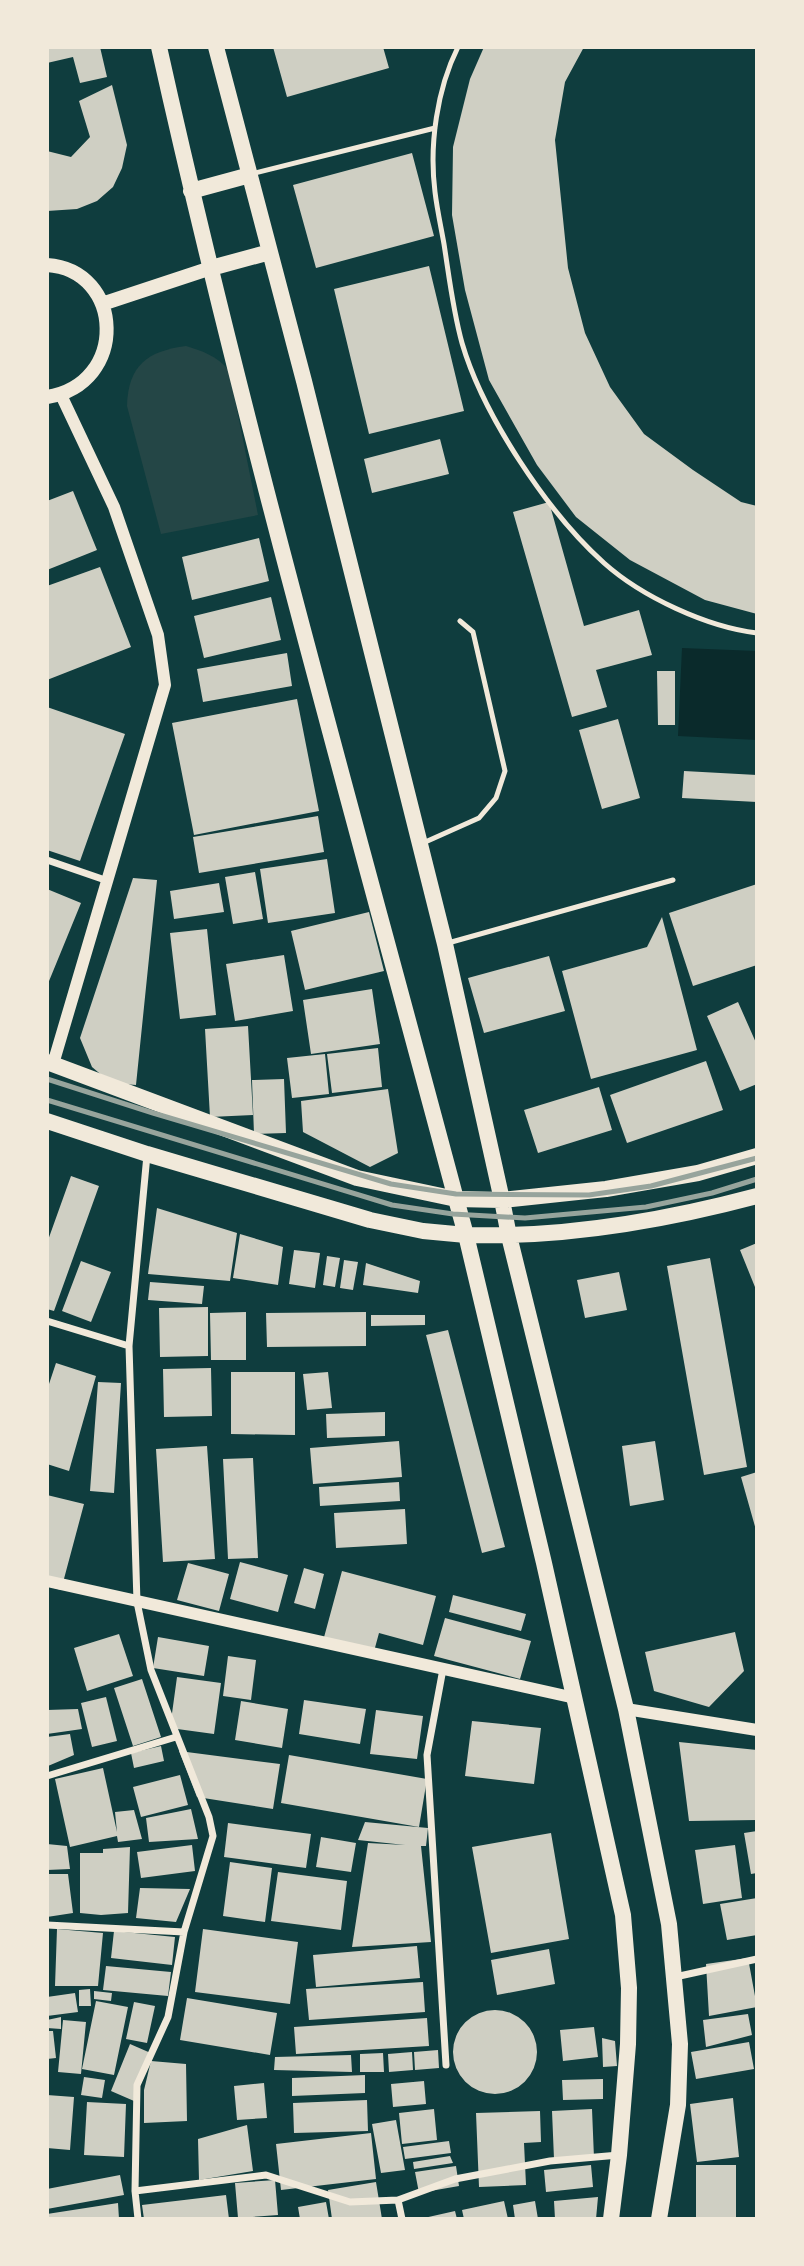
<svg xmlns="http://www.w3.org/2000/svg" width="804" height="2266" viewBox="0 0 804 2266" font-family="Montserrat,sans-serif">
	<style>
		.green { fill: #244646 }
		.water { fill: #0a2a2b }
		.building { fill: #cfcfc3 }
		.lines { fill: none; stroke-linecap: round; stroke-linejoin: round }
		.service { stroke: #f1e9da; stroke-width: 5 }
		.minor { stroke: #f1e9da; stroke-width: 7 }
		.tertiary { stroke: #f1e9da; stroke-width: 12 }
		.secondary { stroke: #f1e9da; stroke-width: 14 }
		.primary { stroke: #f1e9da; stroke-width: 16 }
		.rail { stroke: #97a49c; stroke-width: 5 }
	</style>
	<rect width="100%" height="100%" fill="#0f3d3e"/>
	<path class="green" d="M186,346C203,351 216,356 229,370L258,515L161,534L127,406C128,365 148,351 186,346Z"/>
	<path class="water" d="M682,648L757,651V740L678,736Z"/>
	<path class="building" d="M47,47H100L107,77L80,83L73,57L47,63Z
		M273,47H383L389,68L287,97Z
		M484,47H584L565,82L555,140L568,268L585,333L610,387L644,434L693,470L741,502L757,506V614L705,600L630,560L576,517L537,465L489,380L465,290L452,215L453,147L470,79Z
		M112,85L127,145L122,168L113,187L97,201L77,209L47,211V151L71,157L90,137L79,101Z
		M412,153L434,236L316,268L293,185Z
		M429,266L464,411L369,434L334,289Z
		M440,439L449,474L372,493L364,459Z
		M73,491L97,550L47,570V501Z
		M549,502L584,626L639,610L652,655L596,670L607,707L572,717L513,512Z
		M259,538L269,581L192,600L182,557Z
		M100,567L131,647L47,680V586Z
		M271,597L281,640L204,658L194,616Z
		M287,653L292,686L203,702L197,669Z
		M657,671H675V725H658Z
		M297,699L319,811L194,835L172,723Z
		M47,707L125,734L80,861L47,850Z
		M618,719L640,798L602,809L579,730Z
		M684,771L757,775V802L682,798Z
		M318,816L324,852L199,873L193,837Z
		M327,859L335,913L268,923L260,869Z
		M255,872L263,919L233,924L225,877Z
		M133,878L157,880L136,1085L111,1083L92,1067L80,1038Z
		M219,883L224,912L174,919L170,891Z
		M757,884V965L693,986L669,913Z
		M47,889L81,903L47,986Z
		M369,912L384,971L305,990L291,931Z
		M662,917L697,1050L591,1079L562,971L647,947Z
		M207,929L216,1015L180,1019L170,933Z
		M284,955L293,1011L235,1021L226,964Z
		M549,956L565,1011L484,1033L468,978Z
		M372,989L380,1044L311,1054L303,1000Z
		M738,1002L757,1045V1084L740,1091L707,1016Z
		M248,1026L253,1115L210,1117L205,1029Z
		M378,1048L382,1087L332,1093L327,1054Z
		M325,1054L329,1094L292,1098L287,1058Z
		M706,1061L723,1110L627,1143L610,1095Z
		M284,1079L286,1133L254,1134L252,1080Z
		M599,1087L612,1130L538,1153L524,1110Z
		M388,1089L398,1153L370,1167L303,1132L301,1101Z
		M71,1176L99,1186L54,1311L47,1309V1243Z
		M157,1208L237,1233L230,1281L148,1274Z
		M240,1234L283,1247L278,1285L233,1278Z
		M757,1243V1292L740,1250Z
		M294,1250L320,1253L315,1288L289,1284Z
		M327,1256L340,1258L335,1287L323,1285Z
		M710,1258L747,1467L704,1475L667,1266Z
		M344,1260L358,1262L353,1290L340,1288Z
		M81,1261L111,1272L91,1322L62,1311Z
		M366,1263L420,1281L418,1293L363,1285Z
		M619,1272L627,1310L585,1318L577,1280Z
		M150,1282L204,1286L202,1304L148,1300Z
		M208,1307V1356L160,1357L159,1308Z
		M246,1312V1360H211L210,1313Z
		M366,1312V1346L267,1347L266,1313Z
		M371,1315H425V1325L371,1326Z
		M448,1330L505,1547L482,1553L426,1335Z
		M56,1363L96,1376L69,1471L47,1464V1390Z
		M211,1368L212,1416L164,1417L163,1369Z
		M231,1372H295V1435L231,1434Z
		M328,1372L332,1408L307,1410L303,1374Z
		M98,1382L121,1383L114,1493L90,1491Z
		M385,1412V1436L327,1438L326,1414Z
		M399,1441L402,1477L313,1484L310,1448Z
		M655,1441L664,1500L630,1506L622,1446Z
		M207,1446L215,1559L163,1562L156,1449Z
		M253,1458L258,1558L228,1559L223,1459Z
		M757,1472V1530H756L741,1477Z
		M399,1482L400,1501L320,1506L319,1487Z
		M47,1495L84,1504L61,1590L47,1586Z
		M405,1509L407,1544L336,1548L334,1513Z
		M240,1562L288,1575L278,1612L230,1599Z
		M188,1563L229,1574L219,1611L177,1600Z
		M304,1568L324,1574L315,1609L294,1603Z
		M342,1571L436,1596L423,1645L379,1633L373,1655L323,1641Z
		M453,1595L526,1614L521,1631L449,1612Z
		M445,1618L531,1641L520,1679L434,1656Z
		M735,1632L744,1671L709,1707L654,1691L645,1652Z
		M119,1634L133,1676L87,1691L74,1648Z
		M158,1637L209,1646L204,1676L153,1668Z
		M228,1656L256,1660L251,1700L223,1696Z
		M177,1677L221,1683L214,1734L170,1728Z
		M142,1679L161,1737L133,1746L114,1688Z
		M106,1697L117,1741L92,1747L81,1703Z
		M304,1700L366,1709L360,1744L299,1734Z
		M241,1701L288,1709L282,1748L235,1740Z
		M78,1709L82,1729L47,1734V1710Z
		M376,1710L423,1716L417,1759L370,1754Z
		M472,1721L541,1728L534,1784L465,1776Z
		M70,1734L74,1755L48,1766L47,1737Z
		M679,1742L757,1750V1820L689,1821Z
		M161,1746L164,1761L134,1768L131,1753Z
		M179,1751L280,1764L273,1809L197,1797Z
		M289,1755L427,1779L419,1827L281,1803Z
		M103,1768L117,1832L115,1812L134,1810L142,1839L118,1842L117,1836L70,1847L55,1779Z
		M180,1775L188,1805L141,1817L133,1787Z
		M191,1809L198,1839L149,1842L146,1818Z
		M365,1822L428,1828L426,1846H421L431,1942L352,1947L368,1843L405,1845L358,1840Z
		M228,1823L311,1834L306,1868L224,1857Z
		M757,1831V1873L751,1874L744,1833Z
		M551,1833L569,1939L491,1953L472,1847Z
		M321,1837L356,1843L351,1872L316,1867Z
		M47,1844L67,1846L70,1869L47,1870Z
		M192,1845L195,1871L141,1878L137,1852Z
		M735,1845L742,1898L703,1904L695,1850Z
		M130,1847L128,1913L101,1915L80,1913V1853H103V1849Z
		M230,1862L272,1868L265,1922L223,1916Z
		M278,1872L347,1881L341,1930L271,1921Z
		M47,1874H68L73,1913L47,1917Z
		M140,1888L190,1889L176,1922L136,1918Z
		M757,1898V1935L727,1940L720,1904Z
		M57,1929L103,1933L98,1986H55Z
		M203,1929L298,1942L290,2004L195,1992Z
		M114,1931L175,1937L172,1965L111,1958Z
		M417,1946L420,1978L316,1987L313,1955Z
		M549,1949L555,1984L497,1995L491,1960Z
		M748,1958L757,2007L709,2016L706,1964Z
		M106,1966L171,1972L168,1996L103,1990Z
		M423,1982L425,2012L309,2020L306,1989Z
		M90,1989L91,2006H79V1990Z
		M94,1991L112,1993L111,2001L94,1999Z
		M75,1993L78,2012L47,2016V1997Z
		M187,1998L277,2013L270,2055L180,2040Z
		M96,2001L128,2007L114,2075L82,2069Z
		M134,2002L155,2006L147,2043L126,2039Z
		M453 2052a42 42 0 1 1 84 0a42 42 0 1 1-84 0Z
		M748,2014L752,2035L706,2047L703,2020Z
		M61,2017V2029L47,2028V2020Z
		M427,2018L429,2046L296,2054L294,2027Z
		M63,2020L86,2022L81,2074L58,2072Z
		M594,2027L598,2057L563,2061L560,2030Z
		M47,2031H53L56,2058L47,2059Z
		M602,2038L615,2041L617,2066L603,2067Z
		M749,2042L754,2069L696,2079L691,2052Z
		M130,2044L153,2054L134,2101L111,2091Z
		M438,2050L439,2068L415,2070L414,2052Z
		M412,2052L413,2070L389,2072L388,2054Z
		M383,2053L384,2072H360V2054Z
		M351,2055L352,2072L274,2070L275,2057Z
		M151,2061L186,2064L187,2121L144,2123V2090Z
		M365,2075V2093L292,2096V2078Z
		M84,2077L105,2080L102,2098L81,2095Z
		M603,2079V2099L563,2100L562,2080Z
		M424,2081L426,2104L393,2107L391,2084Z
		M264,2083L267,2118L237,2120L234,2086Z
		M47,2095L74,2097L70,2150L47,2148Z
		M733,2098L739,2157L697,2162L690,2104Z
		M367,2100L368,2131L294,2133L293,2103Z
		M87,2102L126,2104L124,2157L84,2155Z
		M434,2109L437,2140L402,2144L399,2113Z
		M592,2109L594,2158L554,2159L552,2111Z
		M540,2111L541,2142L524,2143L526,2185L479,2187L476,2113Z
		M396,2120L405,2170L381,2173L372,2124Z
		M247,2125L253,2171L199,2180L198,2139Z
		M371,2133L376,2179L281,2190L276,2144Z
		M449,2141L451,2153L405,2159L403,2147Z
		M450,2156L453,2163L414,2169L413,2162Z
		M591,2165L593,2187L546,2192L544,2170Z
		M696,2165H736V2219H696Z
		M456,2166L459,2186L419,2193L415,2172Z
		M120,2175L124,2195L47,2209V2189Z
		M275,2180L278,2215L238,2218L235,2183Z
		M376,2182L382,2219H332L328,2190Z
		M226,2195L229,2219H144L142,2205Z
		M598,2197L596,2219H555L554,2201Z
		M504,2201L508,2219H464L462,2210Z
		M535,2201L538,2219H515L513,2205Z
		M326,2202L329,2219H300L298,2207Z
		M118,2203L119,2219H47V2214Z
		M455,2211L457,2219H425L424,2218Z"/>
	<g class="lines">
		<path class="service" d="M458,47C437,89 429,145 435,192C437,209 441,227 444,244C449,276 453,311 462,343C483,415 548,513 604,563C642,597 707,627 757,633
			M251,174L435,128
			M423,843L479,818L496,798L505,771L473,632L460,621
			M448,943L673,880"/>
		<path class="minor" d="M47,860L108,881
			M47,1321L129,1346
			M443,1669L427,1755L446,2065
			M47,1776L176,1737
			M47,1925L184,1932
			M675,1977L757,1959
			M135,2191L266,2175L350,2202L398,2200L455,2179L550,2161L619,2155
			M398,2200L402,2219
			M138,2219L135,2191L137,2085L168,2017L184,1932L213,1836L209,1817L151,1670L137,1602L129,1346L147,1155"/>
		<path class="tertiary" d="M53,1064L165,685L158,635L114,507L61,395
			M47,1581L575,1698
			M626,1709L757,1730"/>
		<path class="secondary" d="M47,265C124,270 129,384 47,397
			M102,304L211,268"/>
		<path class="primary" d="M216,47L304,381L445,944L502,1200L606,1189L698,1173L757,1156
			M191,191L250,175
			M211,268L270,252
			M47,1062L357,1178L456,1199C354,816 245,434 159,47
			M47,1121L147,1154L370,1220L423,1231L466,1235L544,1563L623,1915L629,1988L628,2044L619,2155L611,2219
			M659,2219L678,2105L680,2044L669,1924L626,1709L509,1236L502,1200L456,1199L466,1235C563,1238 663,1221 757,1196"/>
		<path class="rail" d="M47,1079L153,1113L391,1184L456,1194L589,1195L651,1186L757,1158
			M47,1100L392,1205L453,1214L525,1218L646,1207L712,1193L757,1179"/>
	</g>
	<rect width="804" height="2266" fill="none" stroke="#f1e9da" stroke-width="98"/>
</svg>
